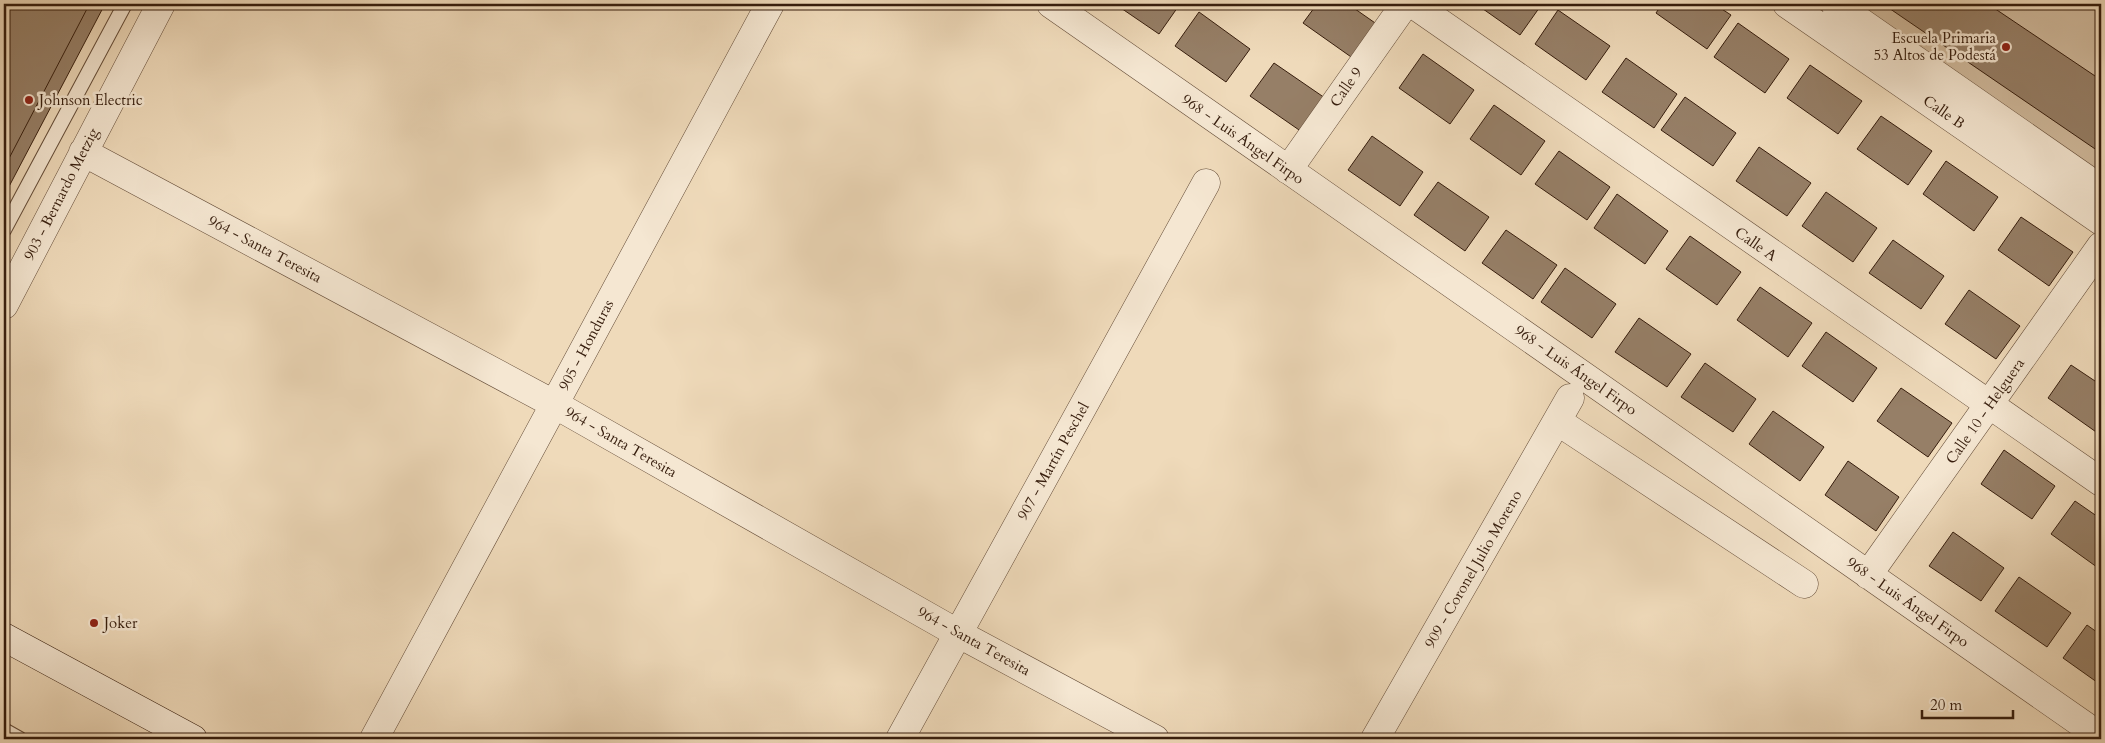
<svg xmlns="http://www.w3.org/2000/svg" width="2105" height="743" viewBox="0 0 2105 743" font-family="Cardo,serif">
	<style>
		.green { fill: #d0ba9d; stroke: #836c55 }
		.building { fill: #967f67; stroke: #361d0d }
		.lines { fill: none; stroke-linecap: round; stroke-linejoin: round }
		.service-casing { stroke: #644c38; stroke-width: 16 }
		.minor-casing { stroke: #644c38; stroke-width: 29 }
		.secondary-casing { stroke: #361d0d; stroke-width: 29 }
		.service { stroke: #f5e7d2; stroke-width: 14 }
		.minor { stroke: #f5e7d2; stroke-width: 28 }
		.secondary { stroke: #f5e7d2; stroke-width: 28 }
		.poi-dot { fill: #8f2418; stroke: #f5e7d2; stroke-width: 2 }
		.labels { text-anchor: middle; stroke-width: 5; stroke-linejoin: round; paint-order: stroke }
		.poi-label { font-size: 15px; fill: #361d0d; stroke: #f5e7d2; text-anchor: start }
		.street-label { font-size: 15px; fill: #361d0d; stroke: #f5e7d2 }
	</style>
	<rect width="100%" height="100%" fill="#efdaba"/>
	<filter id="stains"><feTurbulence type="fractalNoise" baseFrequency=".004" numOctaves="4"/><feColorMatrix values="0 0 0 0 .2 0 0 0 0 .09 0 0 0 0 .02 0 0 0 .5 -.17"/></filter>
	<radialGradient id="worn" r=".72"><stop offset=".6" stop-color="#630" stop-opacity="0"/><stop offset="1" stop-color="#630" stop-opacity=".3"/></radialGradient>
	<path class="green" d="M1835,4H2101V189Z"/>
	<path class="building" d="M4,4H105L4,196Z
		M4,4L89,5L4,168Z
		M1115,4H1180L1159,34Z
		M1317,4H1348L1378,25L1354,59L1303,23Z
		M1476,4H1542L1520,35Z
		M1662,4H1714L1731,15L1707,49L1656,13Z
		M1883,4H1988L2101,80V153Z
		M1558,10L1610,46L1586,80L1535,44Z
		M1199,12L1250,49L1226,82L1175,46Z
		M1738,23L1789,59L1765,93L1714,57Z
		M1423,54L1474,90L1450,124L1399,88Z
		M1626,58L1677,94L1654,128L1602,92Z
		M1274,63L1325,98L1302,132L1250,96Z
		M1810,65L1862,101L1838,134L1787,98Z
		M1685,97L1736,133L1713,166L1661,130Z
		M1494,105L1545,141L1521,175L1470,139Z
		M1881,116L1932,151L1908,185L1857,149Z
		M1372,136L1423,172L1400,206L1348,170Z
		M1759,147L1811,183L1787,216L1736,181Z
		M1559,151L1610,187L1587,220L1535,184Z
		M1946,161L1998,197L1974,231L1923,194Z
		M1438,182L1489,217L1465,251L1414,215Z
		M1826,192L1877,228L1853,262L1802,226Z
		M1617,194L1668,231L1645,264L1594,228Z
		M2021,217L2073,252L2049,286L1998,250Z
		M1506,230L1557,265L1533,299L1482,263Z
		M1690,236L1741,272L1717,305L1666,269Z
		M1893,240L1944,276L1921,309L1869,273Z
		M1565,268L1616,304L1592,338L1541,302Z
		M1760,287L1812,323L1788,357L1737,320Z
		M1969,290L2020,326L1996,359L1945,324Z
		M1639,318L1691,354L1667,387L1615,352Z
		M1826,332L1877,368L1853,402L1802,366Z
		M1705,363L1756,399L1733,432L1681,397Z
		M2071,365L2101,385V431L2099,434L2048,398Z
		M1901,388L1952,423L1928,457L1877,421Z
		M1773,411L1824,447L1800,481L1749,444Z
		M2004,450L2055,486L2032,519L1981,484Z
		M1848,461L1899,497L1876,531L1825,495Z
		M2075,501L2101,519V570L2051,534Z
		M1953,532L2004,568L1981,601L1929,566Z
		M2019,577L2071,613L2047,647L1995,611Z
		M2087,625L2101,635V685L2063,658Z"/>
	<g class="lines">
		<defs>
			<path id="service" d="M4,230L125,4
				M4,730L20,739"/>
			<path id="minor" d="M1051,4L2101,737
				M1413,4L2101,482
				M1787,4L2101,221
				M1835,4L2101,189
				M83,152L554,404L959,634L1155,739
				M1288,170L1405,4
				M4,305L161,4
				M1557,421L1804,584
				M1868,575L2101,246
				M374,739L770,4
				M900,739L1206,183
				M1375,739L1570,398"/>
			<path id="secondary" d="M4,637L193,739"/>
		</defs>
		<use href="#service" class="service-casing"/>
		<use href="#minor" class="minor-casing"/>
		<use href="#secondary" class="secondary-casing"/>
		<use href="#service" class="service"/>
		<use href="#minor" class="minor"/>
		<use href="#secondary" class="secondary"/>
	</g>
	<g class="poi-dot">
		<circle cx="2006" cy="47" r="5"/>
		<circle cx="29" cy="100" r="5"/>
		<circle cx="94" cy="623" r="5"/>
	</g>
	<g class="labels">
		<g class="poi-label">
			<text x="1996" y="43" text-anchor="end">Escuela Primaria<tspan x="1996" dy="17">53 Altos de Podestá</tspan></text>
			<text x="39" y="105">Johnson Electric</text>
			<text x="104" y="628">Joker</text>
		</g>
		<g class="street-label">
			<text transform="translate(1346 87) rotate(-55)" y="5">Calle 9</text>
			<text transform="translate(1944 112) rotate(35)" y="5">Calle B</text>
			<text transform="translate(1243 139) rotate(35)" y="5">968 - Luis Ángel Firpo</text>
			<text transform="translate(61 194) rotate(-63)" y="5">903 - Bernardo Metzig</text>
			<text transform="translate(1756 244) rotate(35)" y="5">Calle A</text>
			<text transform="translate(265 249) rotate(28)" y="5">964 - Santa Teresita</text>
			<text transform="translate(586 345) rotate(-62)" y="5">905 - Honduras</text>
			<text transform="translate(1576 370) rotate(35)" y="5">968 - Luis Ángel Firpo</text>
			<text transform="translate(1985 411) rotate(-55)" y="5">Calle 10 - Helguera</text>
			<text transform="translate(621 442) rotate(30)" y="5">964 - Santa Teresita</text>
			<text transform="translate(1053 461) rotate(-61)" y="5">907 - Martín Peschel</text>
			<text transform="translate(1473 569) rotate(-60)" y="5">909 - Coronel Julio Moreno</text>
			<text transform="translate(1908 602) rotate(35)" y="5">968 - Luis Ángel Firpo</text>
			<text transform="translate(974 641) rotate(29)" y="5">964 - Santa Teresita</text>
		</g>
	</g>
	<rect width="2105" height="743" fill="none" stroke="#efdaba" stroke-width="20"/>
	<rect x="5" y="5" width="2095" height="733" fill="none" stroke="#361d0d" stroke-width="2.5"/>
	<rect x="10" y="10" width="2085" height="723" fill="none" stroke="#361d0d"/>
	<path d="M1922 710v8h91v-8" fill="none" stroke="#361d0d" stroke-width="2.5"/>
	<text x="1930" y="710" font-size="15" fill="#361d0d" stroke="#f5e7d2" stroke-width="4" paint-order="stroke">20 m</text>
	<rect width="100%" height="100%" filter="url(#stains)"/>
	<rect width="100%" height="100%" fill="url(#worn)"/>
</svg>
